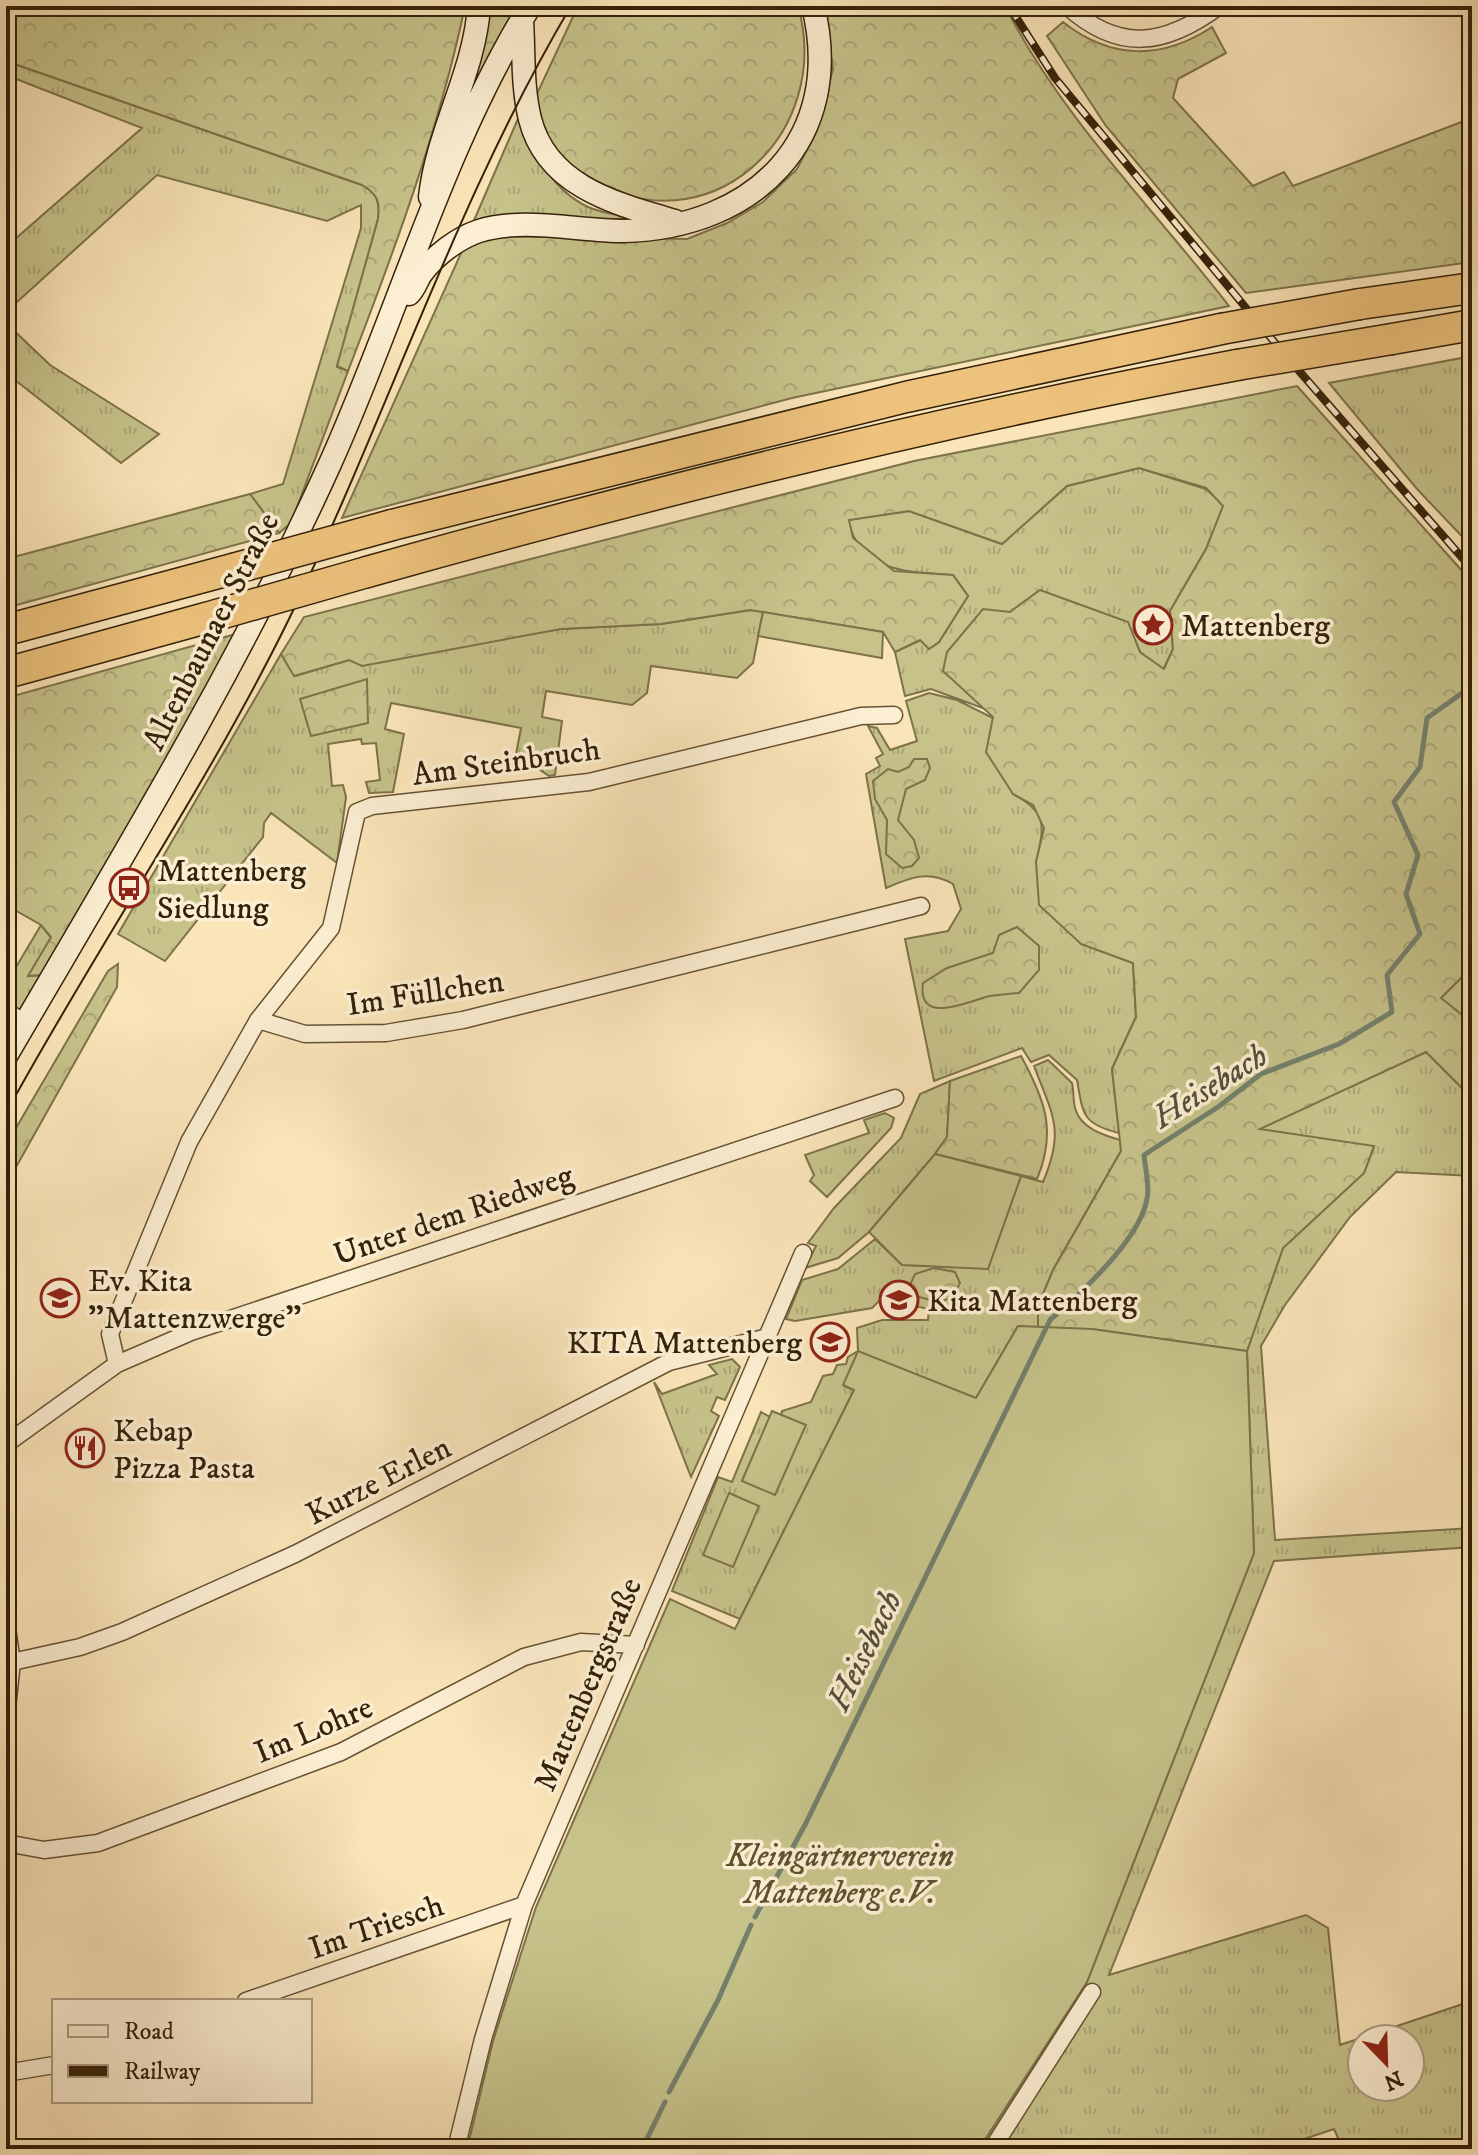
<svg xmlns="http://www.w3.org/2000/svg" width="1478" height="2155" viewBox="0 0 1478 2155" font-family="'IM FELL DW Pica',serif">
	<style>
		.grass { fill: url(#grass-tufts); stroke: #7d7249; stroke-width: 2; fill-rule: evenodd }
		.forest { fill: url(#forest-crowns); stroke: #7d7249; stroke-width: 2 }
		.garden { fill: #c6c28a; stroke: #7d7249; stroke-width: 2 }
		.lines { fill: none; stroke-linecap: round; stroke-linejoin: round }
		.stream { stroke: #74806c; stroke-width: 5 }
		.street-casing { stroke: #665234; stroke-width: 19 }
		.secondary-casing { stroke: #342108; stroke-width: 25 }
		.highway-casing { stroke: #342108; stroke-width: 33 }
		.street { stroke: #fceed2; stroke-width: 16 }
		.secondary { stroke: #fceed2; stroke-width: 22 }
		.highway { stroke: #edc27c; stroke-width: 30 }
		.tram { stroke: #342108; stroke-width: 2 }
		.rail-casing { stroke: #342108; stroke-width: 8 }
		.rail { stroke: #fceed2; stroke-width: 5; stroke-dasharray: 15; stroke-linecap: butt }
		.highway-bridge-casing { stroke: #342108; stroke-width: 33; stroke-linecap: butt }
		.highway-bridge { stroke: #edc27c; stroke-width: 30 }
		.labels { text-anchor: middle; stroke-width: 7; stroke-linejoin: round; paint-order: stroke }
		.poi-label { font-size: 32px; fill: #342108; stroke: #fceed2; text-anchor: start }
		.street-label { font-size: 32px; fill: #342108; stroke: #fceed2 }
		.park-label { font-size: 32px; font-style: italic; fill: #60512f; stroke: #fceed2 }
		.water-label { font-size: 34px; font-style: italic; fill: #54503a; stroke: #fceed2 }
	</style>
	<defs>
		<pattern id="grass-tufts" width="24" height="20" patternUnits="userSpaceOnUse" patternTransform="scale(2)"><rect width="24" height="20" fill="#c6c28a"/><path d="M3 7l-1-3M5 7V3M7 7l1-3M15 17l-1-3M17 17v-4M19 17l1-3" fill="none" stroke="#aba676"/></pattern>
		<pattern id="forest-crowns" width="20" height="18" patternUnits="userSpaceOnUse" patternTransform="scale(2)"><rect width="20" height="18" fill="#c6c28a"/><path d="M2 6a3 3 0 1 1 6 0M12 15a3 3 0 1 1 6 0" fill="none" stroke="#aba676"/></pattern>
	</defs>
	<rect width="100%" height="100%" fill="#fae5b9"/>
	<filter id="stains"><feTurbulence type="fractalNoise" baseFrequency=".0025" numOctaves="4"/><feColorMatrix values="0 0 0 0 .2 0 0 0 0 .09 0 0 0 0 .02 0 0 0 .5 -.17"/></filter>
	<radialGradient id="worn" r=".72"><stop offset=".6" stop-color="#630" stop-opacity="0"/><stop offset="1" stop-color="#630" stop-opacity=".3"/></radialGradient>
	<path class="grass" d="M6,61L362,185C378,194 380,202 378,219L337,367L348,371L291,523L279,533L250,494L283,484L361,228V205L327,221L157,175L6,312V247L142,128L6,75Z
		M520,114C530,150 552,190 588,207C603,214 622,215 638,218L472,225Z
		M6,323L50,365L159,434L121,463L6,373Z
		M1472,356V547L1417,489L1329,383Z
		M1139,468L1206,489L1224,505L1206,549L1170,611L1173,649L1163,670L1140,652L1127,622L1040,590L1010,612L943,671L988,710L931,689L905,696L895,652L921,640L929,649L939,642L968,596L953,575C908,572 860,573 848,520L909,511L1002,544L1067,486Z
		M750,610L763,612L753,663L737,678L651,666L647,693L632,705L546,691L542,717L562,721L555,775L549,776L516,754L521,728L391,703L385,729L404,734L393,792L369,793L366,782L380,780L376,743L362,744L361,739L328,744L332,786L343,785L346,797L337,863L271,813L264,823L263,837L165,961L118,934L281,654L295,676L349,660L561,629L661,624Z
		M929,693L957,700L993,718L1013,794C1049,813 1044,827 1036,862L1081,944L1133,963L1136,1017L1112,1069L1119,1133C1082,1124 1083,1114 1077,1080L1049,1055L1031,1062L1022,1048L934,1081L905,939L948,931L961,909L953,884C929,870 911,877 886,888L866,774L880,766L876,758L883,754L868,726L877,728L890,750L917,741L906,701Z
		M41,925L51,938L29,976L41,975L6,1035V984Z
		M1472,967V1023L1440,999Z
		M1426,1052L1472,1098V1176L1396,1172L1350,1217L1285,1305L1261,1346L1275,1540L1472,1528V1547L1274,1561L1109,1975L1306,1915L1328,1928L1340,2045L1472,2001V2149H1343L1334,2129L1274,2149H979L1087,1982L1254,1553L1247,1351L1283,1248L1364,1173L1374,1147L1258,1129ZM1362,2039H1410V2087H1362Z
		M1048,1060L1072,1083C1074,1091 1073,1101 1075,1108C1080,1128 1103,1135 1120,1140L1121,1151L1053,1270L1038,1306V1329L1018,1326L976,1398L844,1386L854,1390L740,1619L672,1591L718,1477L732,1482L761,1412L770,1417L742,1481L805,1425L781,1415L782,1411L811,1402L823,1376L833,1374L837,1365L846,1364L848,1357L858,1351L857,1328L882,1320H928L929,1309L881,1299L872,1308L795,1321L786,1319L802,1280L838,1269L875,1239L902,1265L988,1268L1021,1176L1043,1182C1065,1130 1053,1116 1034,1066Z
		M950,1081L947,1137L935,1154L869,1232L838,1258L805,1268L816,1246L808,1243L834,1208L901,1138L920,1094Z
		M885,1113L894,1118L891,1128L827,1197L810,1181L814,1175L805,1155L869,1133L864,1120Z
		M732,1359L740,1367L725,1400L717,1397L711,1411L719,1416L691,1477L654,1382L662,1394L717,1374L709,1365Z"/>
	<path class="forest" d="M6,6H465C439,130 394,252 348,371L337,366L378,219C380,202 378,194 362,185L6,61Z
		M489,6H521L467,97Z
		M578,6H798C835,136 706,252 587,177C569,165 554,153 545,133C540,122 538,109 535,98Z
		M823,6H1005C1061,117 1153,208 1229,306L792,398L342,518L462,251L473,241L493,236L687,239L727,223L763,202L797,169L816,133L833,69Z
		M1063,22C1111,60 1162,60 1212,27L1226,53L1178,79L1173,98L1253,186L1284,172L1293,186L1472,118V262L1246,293L1106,126L1047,36Z
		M1297,386L1472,582V967L1441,998L1472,1023V1098L1426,1052L1260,1129L1374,1146L1364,1173L1283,1248L1247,1351L1092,1329H1038V1306L1053,1270L1121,1151L1112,1069L1136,1017L1133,963L1081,944L1039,905L1036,862L1044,828L1033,805L1013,794L986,752L993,717L943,671L947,652L983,609L1010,612L1040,590L1128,622L1140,652L1164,669L1173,649L1170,611L1206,549L1223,506L1206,488L1139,468L1067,486L1002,544L909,511L849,520L853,538L894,571L953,575L968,596L939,642L929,649L920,640L895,652L883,632L750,610L661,624L561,629L362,666L349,660L294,676L281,654L304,617L914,461Z
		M250,494L279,533L6,608V559Z
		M239,633L193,719L41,975L28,976L51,937L41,925L6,905V698Z
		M367,679L368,723L311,736L300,699Z
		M914,759H927L930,768L925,780L906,789L898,820L914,840L919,858L912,866L902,868L886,854L887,820L875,799L873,781L888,769L898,772L909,767Z
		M1017,927L1039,946V970L1019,993C1008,994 996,994 986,997C965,1003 917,1025 923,983L947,968L993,953L999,935Z
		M118,964L117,987L6,1185V1145L108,971Z
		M1021,1056C1045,1100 1057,1131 1037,1179L935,1154L947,1137L950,1081Z
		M934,1268L955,1272L960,1283L952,1298L938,1302L911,1295L910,1285L915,1274Z"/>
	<path class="garden" d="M763,612L883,632L882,658L758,636Z
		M935,1154L1021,1176L988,1269L902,1265L869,1232Z
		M1018,1326L1092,1329L1247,1351L1254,1553L1087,1982L979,2149H467L493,2041L536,1907L670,1599L735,1629L854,1390L843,1385L858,1351L976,1398Z
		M772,1411L806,1425L775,1495L742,1481Z
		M729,1493L759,1506L733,1567L703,1555Z"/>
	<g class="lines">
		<path class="stream" d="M755,1917L806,1823L1050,1320C1080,1294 1140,1239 1147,1199C1150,1186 1145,1168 1144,1155L1218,1107L1261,1074L1339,1044L1392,1012L1387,975L1420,934L1406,894L1418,855L1394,802L1420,767L1427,718L1472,686
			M669,2092L718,2000L751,1925
			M642,2149L665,2102"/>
		<defs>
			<path id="street" d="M1067,6C1119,53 1165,46 1219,6
				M6,1011L25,1023
				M258,1020L305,1034L386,1033L463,1020L921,906
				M117,1364L110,1334L189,1142L258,1020L331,928L357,812L372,806L589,782L861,716L894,715
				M6,1444L117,1364L191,1332L895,1098
				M6,1622L12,1662L6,1717
				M12,1662L80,1647L122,1632L295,1554L669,1362L764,1338
				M6,1843L44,1850L98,1843L341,1752L524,1657L581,1642L636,1645
				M246,2001L524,1905
				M6,2073L54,2065
				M456,2149L483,2039L524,1905L803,1253
				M992,2149L1092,1992"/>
			<path id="secondary" d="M522,20C524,52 522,87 530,119C547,187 617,204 675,221
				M430,197C437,132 475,71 479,6
				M409,294C415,288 417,280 421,274C435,255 458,238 479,231C523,217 578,231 624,231C754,228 846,139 813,6
				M6,1056C119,862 236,671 329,466C398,314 442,149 530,6"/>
			<path id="highway" d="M1360,304L1472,288
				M1392,339L1472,325
				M392,525L906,397L1221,329
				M367,572C655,491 944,419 1237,365
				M6,630L233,569
				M6,673L206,618"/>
		</defs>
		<use href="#street" class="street-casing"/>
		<use href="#secondary" class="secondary-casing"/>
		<use href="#highway" class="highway-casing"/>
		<use href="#street" class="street"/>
		<use href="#secondary" class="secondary"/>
		<use href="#highway" class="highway"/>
		<path class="tram" d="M6,1113C97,946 205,790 289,619C387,417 456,200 571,6"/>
		<defs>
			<path id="rail" d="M1009,6L1055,78L1286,356L1472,569"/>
		</defs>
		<use href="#rail" class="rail-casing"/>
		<use href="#rail" class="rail"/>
		<defs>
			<path id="highway-bridge" d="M1221,329L1360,304
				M1237,365L1392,339
				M233,569L392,525
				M206,618L367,572"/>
		</defs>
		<use href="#highway-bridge" class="highway-bridge-casing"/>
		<use href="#highway-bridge" class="highway-bridge"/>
	</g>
	<defs>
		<symbol id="sight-ring" viewBox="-11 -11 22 22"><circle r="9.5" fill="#fceed2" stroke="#8f2418" stroke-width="1.5"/><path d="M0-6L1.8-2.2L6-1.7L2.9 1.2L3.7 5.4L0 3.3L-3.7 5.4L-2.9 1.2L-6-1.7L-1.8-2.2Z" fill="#8f2418"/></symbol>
		<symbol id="bus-ring" viewBox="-11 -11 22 22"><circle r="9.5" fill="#fceed2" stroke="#8f2418" stroke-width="1.5"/><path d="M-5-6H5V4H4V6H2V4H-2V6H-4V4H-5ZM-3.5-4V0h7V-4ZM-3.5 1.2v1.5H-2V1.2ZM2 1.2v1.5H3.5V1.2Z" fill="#8f2418"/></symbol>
		<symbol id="school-ring" viewBox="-11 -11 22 22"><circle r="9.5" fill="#fceed2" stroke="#8f2418" stroke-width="1.5"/><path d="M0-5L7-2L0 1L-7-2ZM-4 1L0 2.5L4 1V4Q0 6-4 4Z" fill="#8f2418"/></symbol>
		<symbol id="restaurant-ring" viewBox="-11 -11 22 22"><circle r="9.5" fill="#fceed2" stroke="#8f2418" stroke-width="1.5"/><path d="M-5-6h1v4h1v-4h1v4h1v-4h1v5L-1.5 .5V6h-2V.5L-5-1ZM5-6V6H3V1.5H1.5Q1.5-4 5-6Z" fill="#8f2418"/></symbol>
	</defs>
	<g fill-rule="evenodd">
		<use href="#sight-ring" x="1131" y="603" width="44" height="44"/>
		<use href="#bus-ring" x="107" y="866" width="44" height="44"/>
		<use href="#school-ring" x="38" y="1276" width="44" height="44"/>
		<use href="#school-ring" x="877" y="1278" width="44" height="44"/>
		<use href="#school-ring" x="808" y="1320" width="44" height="44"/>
		<use href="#restaurant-ring" x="63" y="1426" width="44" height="44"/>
	</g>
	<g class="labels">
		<g class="poi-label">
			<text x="1181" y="636">Mattenberg</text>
			<text x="157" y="881">Mattenberg<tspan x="157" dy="37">Siedlung</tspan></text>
			<text x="88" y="1291">Ev. Kita<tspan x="88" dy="37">"Mattenzwerge"</tspan></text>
			<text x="927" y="1311">Kita Mattenberg</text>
			<text x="802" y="1353" text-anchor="end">KITA Mattenberg</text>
			<text x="113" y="1441">Kebap<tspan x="113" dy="37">Pizza Pasta</tspan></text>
		</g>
		<g class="street-label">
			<text transform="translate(210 631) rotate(-63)" y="11">Altenbaunaer Straße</text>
			<text transform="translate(506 761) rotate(-8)" y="11">Am Steinbruch</text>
			<text transform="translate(425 992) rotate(-9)" y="11">Im Füllchen</text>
			<text transform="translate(453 1214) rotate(-19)" y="11">Unter dem Riedweg</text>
			<text transform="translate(378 1480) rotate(-27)" y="11">Kurze Erlen</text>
			<text transform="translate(587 1684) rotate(-67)" y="11">Mattenbergstraße</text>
			<text transform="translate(313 1729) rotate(-23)" y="11">Im Lohre</text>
			<text transform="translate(376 1926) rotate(-19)" y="11">Im Triesch</text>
		</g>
		<g class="park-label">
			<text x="840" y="1866">Kleingärtnerverein<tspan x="840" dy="37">Mattenberg e.V.</tspan></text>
		</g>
		<g class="water-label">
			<text transform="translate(1209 1085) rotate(-32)" y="12">Heisebach</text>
			<text transform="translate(863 1650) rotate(-64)" y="12">Heisebach</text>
		</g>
	</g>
	<rect width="1478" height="2155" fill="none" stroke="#fae5b9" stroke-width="32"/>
	<rect x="8" y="8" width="1462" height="2139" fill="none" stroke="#342108" stroke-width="4"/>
	<rect x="16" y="16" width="1446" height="2123" fill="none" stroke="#342108" stroke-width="2"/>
	<rect x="52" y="1999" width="260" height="104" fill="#fceed2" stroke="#ac9c81" stroke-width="2"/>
	<rect x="68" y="2025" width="40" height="12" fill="#fceed2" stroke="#ac9c81" stroke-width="2"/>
	<text x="124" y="2039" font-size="24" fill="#342108">Road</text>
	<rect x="68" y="2065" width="40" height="12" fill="#342108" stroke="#ac9c81" stroke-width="2"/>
	<text x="124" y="2079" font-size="24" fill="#342108">Railway</text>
	<g transform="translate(1386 2063) rotate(157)"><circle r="38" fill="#fceed2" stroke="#ac9c81" stroke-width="2"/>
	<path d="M0-6L14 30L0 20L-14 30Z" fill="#8f2418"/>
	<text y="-12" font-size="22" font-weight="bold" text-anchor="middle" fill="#342108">N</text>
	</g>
	<rect width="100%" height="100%" filter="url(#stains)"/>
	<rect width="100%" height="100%" fill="url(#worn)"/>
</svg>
